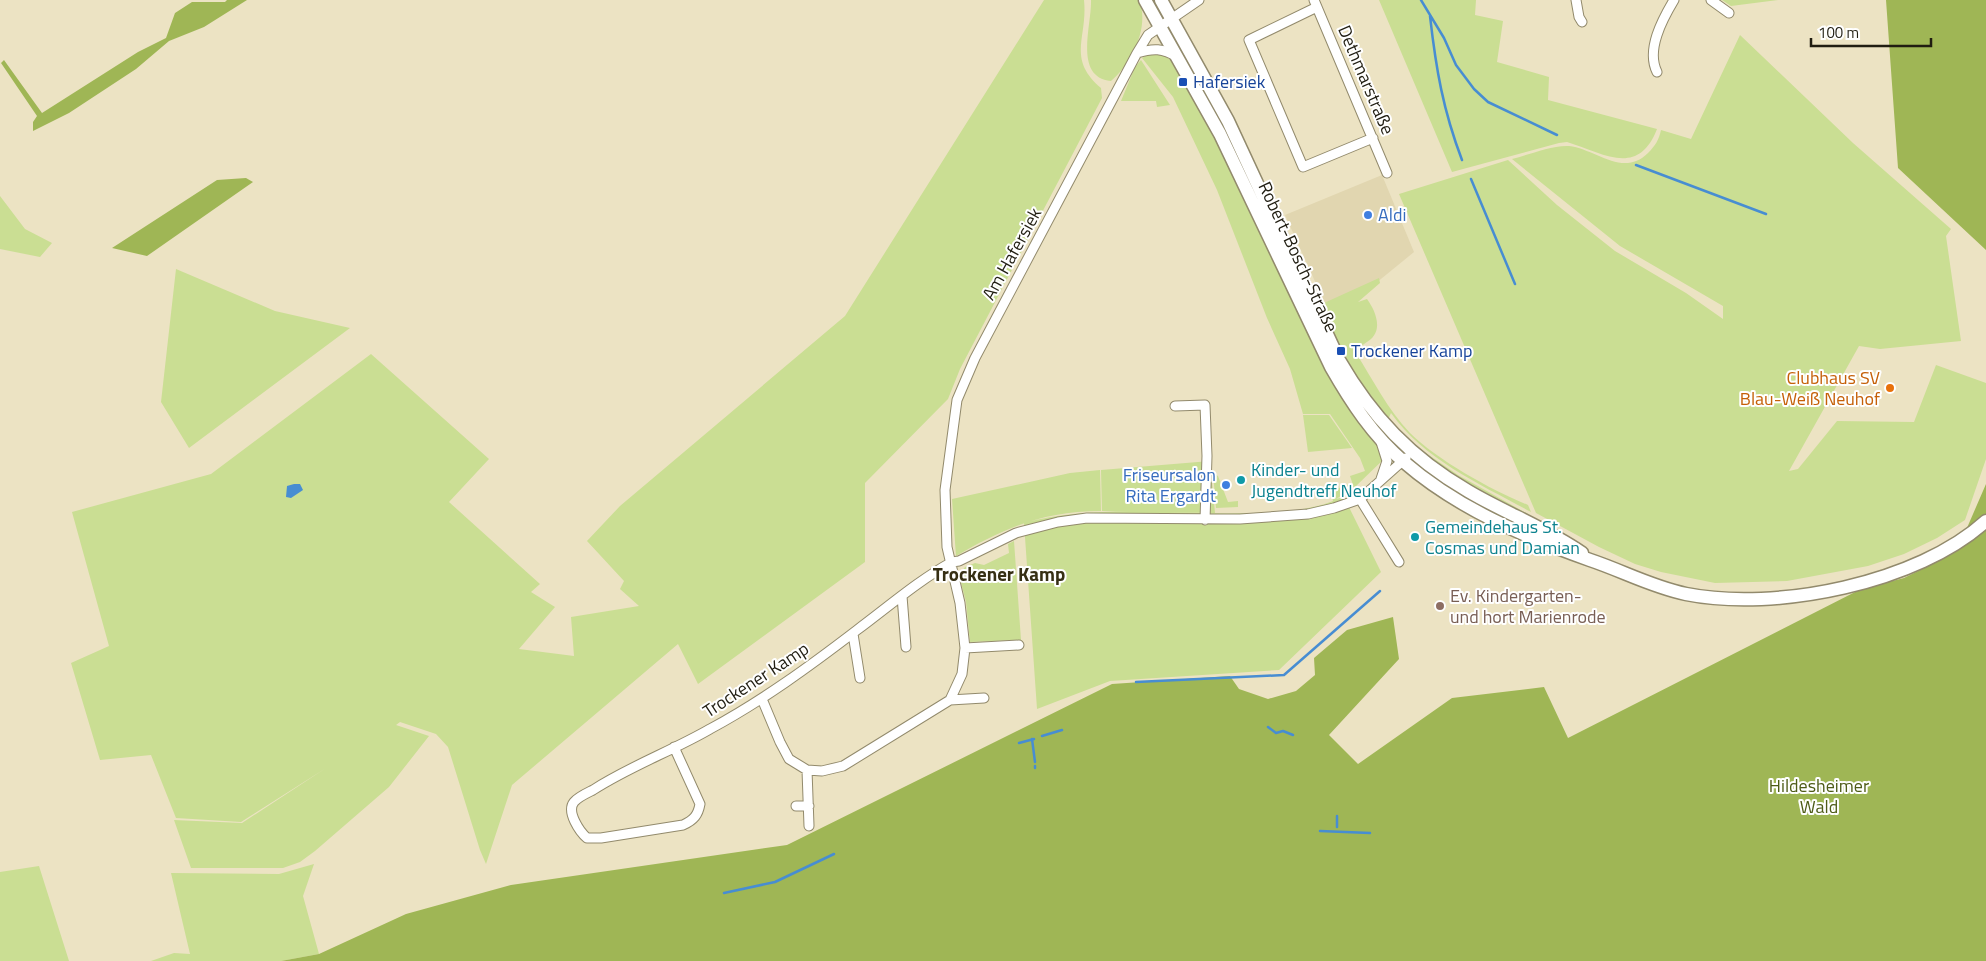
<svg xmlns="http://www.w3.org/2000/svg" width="1986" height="961" viewBox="0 0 1986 961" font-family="'Titillium Web',sans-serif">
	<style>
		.built { fill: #e1d6b0 }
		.green { fill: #cade93 }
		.forest { fill: #9fb655 }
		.water { fill: #478dd2 }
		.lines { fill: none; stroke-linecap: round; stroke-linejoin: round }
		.stream { stroke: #478dd2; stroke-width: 2.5 }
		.street-casing { stroke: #928a6c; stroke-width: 11 }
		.secondary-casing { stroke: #928a6c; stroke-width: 15 }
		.street { stroke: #fff; stroke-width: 9 }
		.secondary { stroke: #fff; stroke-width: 12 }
		.transit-dot { fill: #1a4fb4; stroke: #fff; stroke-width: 2 }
		.shop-dot { fill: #3f7fe0; stroke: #fff; stroke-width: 2 }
		.food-dot { fill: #e8710a; stroke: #fff; stroke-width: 2 }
		.culture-dot { fill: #0f9aa8; stroke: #fff; stroke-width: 2 }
		.education-dot { fill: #8d6e63; stroke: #fff; stroke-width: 2 }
		.labels { text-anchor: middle; stroke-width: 4; stroke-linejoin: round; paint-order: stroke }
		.street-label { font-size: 18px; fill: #201d11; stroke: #fff }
		.transit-label { font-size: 18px; fill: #164399; stroke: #fff; text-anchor: start }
		.shop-label { font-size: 18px; fill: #366cbe; stroke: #fff; text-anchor: start }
		.food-label { font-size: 18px; fill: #c56008; stroke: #fff; text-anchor: end }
		.culture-label { font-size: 18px; fill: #0d838f; stroke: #fff; text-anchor: start }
		.education-label { font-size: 18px; fill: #785e54; stroke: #fff; text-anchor: start }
		.park-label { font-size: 18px; fill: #4e5c17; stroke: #fff }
		.neighbourhood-label { font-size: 19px; font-weight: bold; fill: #362f14; stroke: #fff }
	</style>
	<rect width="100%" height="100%" fill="#ece3c3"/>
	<path class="built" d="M1382,175L1414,252L1365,292L1327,308L1285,215Z"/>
	<path class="green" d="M1044,0H1084C1088,38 1066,58 1101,88L1102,98L960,369L948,399L865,483V562L698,684L678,644L512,785L486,864L480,850L448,747L436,734L400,722L396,725L429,736L389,787L315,851L300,862L283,868H191L174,820L242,823L326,768L241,822L176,818L151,755L100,760L71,663L109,646L72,512L211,474L371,354L489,459L449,502L540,584L531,592L555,607L519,649L574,656L571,617L639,606L620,589L624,581L587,541L620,506L845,316Z
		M1091,0H1139C1150,26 1132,64 1111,81C1073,77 1092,25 1091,0Z
		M1379,0H1476L1475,15L1503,21L1497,62L1549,77L1548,100L1657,129C1638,178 1603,153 1567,142L1559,143L1452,172Z
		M1722,0H1778L1731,6Z
		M1740,35L1853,143L1951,229L1946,236L1961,341L1880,349L1859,346L1789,471L1798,469L1837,421L1914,422L1936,365L1986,383V459L1965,520L1937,538L1904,554L1868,566L1787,581L1715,583L1661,572L1635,564L1599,547L1536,513L1399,194L1508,160L1557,205L1615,251L1686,293L1723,319V306L1620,246L1512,159C1529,155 1551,145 1569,146C1596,149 1623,178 1648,153C1655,146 1659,140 1661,130L1691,139Z
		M1151,53L1161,54L1176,63L1387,456L1354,488L1336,499L1344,497L1381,572L1279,670L1110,681L1037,709L1024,523C1098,503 1178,516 1253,513C1279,512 1308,511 1333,501L1331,491L1352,483L1353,485L1350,476L1365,471L1360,458L1330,414H1303L1290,369L1267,318L1217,190L1173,97L1142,58Z
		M1141,60L1170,105L1157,107L1156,101H1121L1135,67Z
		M0,196L25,229L52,243L40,257L0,249Z
		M176,269L275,311L350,328L189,448L161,402Z
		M1379,278L1380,283L1358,302L1367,299C1375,310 1383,328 1371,339C1365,344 1359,346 1356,353C1373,380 1388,410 1410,433C1437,460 1493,491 1528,505L1531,512C1482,485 1424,460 1391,413L1386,424L1352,378L1321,307L1324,303Z
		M1329,415L1352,448L1308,452L1303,415Z
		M1420,449L1458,475L1528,514L1524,515L1456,477L1418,451Z
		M1210,461L1215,513L1102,511L1101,470Z
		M1100,470L1101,511C1044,511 1004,528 956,556L952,499L1070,473Z
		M1213,473L1218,476L1228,502L1238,501V507L1216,508Z
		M1014,541L1021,640L970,642L966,602L959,575L965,567L975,563L984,565L1009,553L1008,544Z
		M314,864L303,896L319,954L281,961H151L174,953L190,954L171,873L279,874Z
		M39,866L69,961H0V872Z"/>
	<path class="forest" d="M227,0H247L204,27L169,41L136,69L69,113L33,131V122L37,116L1,63L4,60L42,113L138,52L166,38L175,13L192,2H225Z
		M1886,0H1986V250L1898,168Z
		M246,178L253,182L147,256L112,248L217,180Z
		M1986,484V961H281L319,954L406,914L511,885L787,845L1112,684L1230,676L1239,689L1268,699L1296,691L1315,675L1314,658L1347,630L1393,617L1399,659L1329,735L1358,764L1452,698L1544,687L1568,738L1861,589L1904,578L1950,555L1957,551Z"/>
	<path class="water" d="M294,484H300L303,490L291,498L286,497L287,486Z"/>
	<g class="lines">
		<path class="stream" d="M1421,0L1444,38L1456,65L1474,89L1488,102L1557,135
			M1430,16C1436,69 1443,110 1462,160
			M1636,165L1766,214
			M1471,179L1515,284
			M1136,682L1284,675L1380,591
			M1268,727L1276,733L1283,731L1293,735
			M1042,736L1062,730
			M1032,739L1035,762
			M1019,743L1034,739
			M1035,766V768
			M1337,827V816
			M1320,831L1370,833
			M724,893L775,882L834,854"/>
		<defs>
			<path id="street" d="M1314,0L1387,173
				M1576,0L1579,17L1582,22
				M1711,0L1729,13
				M1317,7L1249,40L1303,167L1373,138
				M1137,53C1153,48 1163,48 1177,57
				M1657,72C1646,50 1662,20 1674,0
				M1175,406L1205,405L1207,456L1205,520
				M1381,479L1387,461L1381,442
				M1360,499L1399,562
				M902,596L906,647
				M853,634L860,678
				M965,648L1019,645
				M762,699L780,742L789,759L807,770L822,771L843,766L950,700L962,674L965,648L960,603L947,547L945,490L957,400L975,358L1137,53L1148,35L1199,0
				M950,700L984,698
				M674,747L700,804C698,815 694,820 683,825L601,838H587C580,832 566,812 574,802C578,797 587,793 593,790C630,766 672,751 710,729C762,701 810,666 857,630C888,607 919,580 952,562L959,561L1016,533L1058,522L1087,518L1240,519L1308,514L1334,508L1360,499L1406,458
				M807,770L809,826
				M796,806H809"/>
			<path id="secondary" d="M1145,0L1220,134L1331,367C1351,402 1373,436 1404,462C1457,508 1525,537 1590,560C1623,571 1652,587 1686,594C1776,612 1918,583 1986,521
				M1161,0L1228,121L1339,360C1372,417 1411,458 1468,491C1505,513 1546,528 1582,553"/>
		</defs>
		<use href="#street" class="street-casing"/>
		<use href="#secondary" class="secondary-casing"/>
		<use href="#street" class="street"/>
		<use href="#secondary" class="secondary"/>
	</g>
	<g class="transit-dot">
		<rect x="1178" y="77" width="10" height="10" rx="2.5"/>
		<rect x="1336" y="346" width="10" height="10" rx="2.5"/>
	</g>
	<g class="shop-dot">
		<circle cx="1368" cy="215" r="5"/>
		<circle cx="1226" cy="485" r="5"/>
	</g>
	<circle class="food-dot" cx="1890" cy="388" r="5"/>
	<g class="culture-dot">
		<circle cx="1241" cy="480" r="5"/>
		<circle cx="1415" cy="537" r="5"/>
	</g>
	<circle class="education-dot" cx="1440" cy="606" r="5"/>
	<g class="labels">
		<g class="street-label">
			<text transform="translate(1366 80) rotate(67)" y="6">Dethmarstraße</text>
			<text transform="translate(1012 254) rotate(-61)" y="6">Am Hafersiek</text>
			<text transform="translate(1298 257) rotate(65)" y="6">Robert-Bosch-Straße</text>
			<text transform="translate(756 680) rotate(-33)" y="6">Trockener Kamp</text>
		</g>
		<g class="transit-label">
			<text x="1193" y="88">Hafersiek</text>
			<text x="1351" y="357">Trockener Kamp</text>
		</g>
		<g class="shop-label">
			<text x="1378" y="221">Aldi</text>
			<text x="1216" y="481" text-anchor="end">Friseursalon<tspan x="1216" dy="21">Rita Ergardt</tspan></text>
		</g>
		<g class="food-label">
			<text x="1880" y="384">Clubhaus SV<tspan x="1880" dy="21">Blau-Weiß Neuhof</tspan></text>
		</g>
		<g class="culture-label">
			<text x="1251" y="476">Kinder- und<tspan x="1251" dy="21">Jugendtreff Neuhof</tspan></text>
			<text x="1425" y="533">Gemeindehaus St.<tspan x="1425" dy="21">Cosmas und Damian</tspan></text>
		</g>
		<g class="education-label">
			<text x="1450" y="602">Ev. Kindergarten-<tspan x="1450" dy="21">und hort Marienrode</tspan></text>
		</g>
		<g class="park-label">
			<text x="1819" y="792">Hildesheimer<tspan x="1819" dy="21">Wald</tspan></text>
		</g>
		<g class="neighbourhood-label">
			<text x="999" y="581">Trockener Kamp</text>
		</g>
	</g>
	<path d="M1811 38v8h120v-8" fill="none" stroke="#201d11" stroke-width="2.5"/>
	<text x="1818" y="38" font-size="15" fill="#201d11" stroke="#ffffff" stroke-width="4" paint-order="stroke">100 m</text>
</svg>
